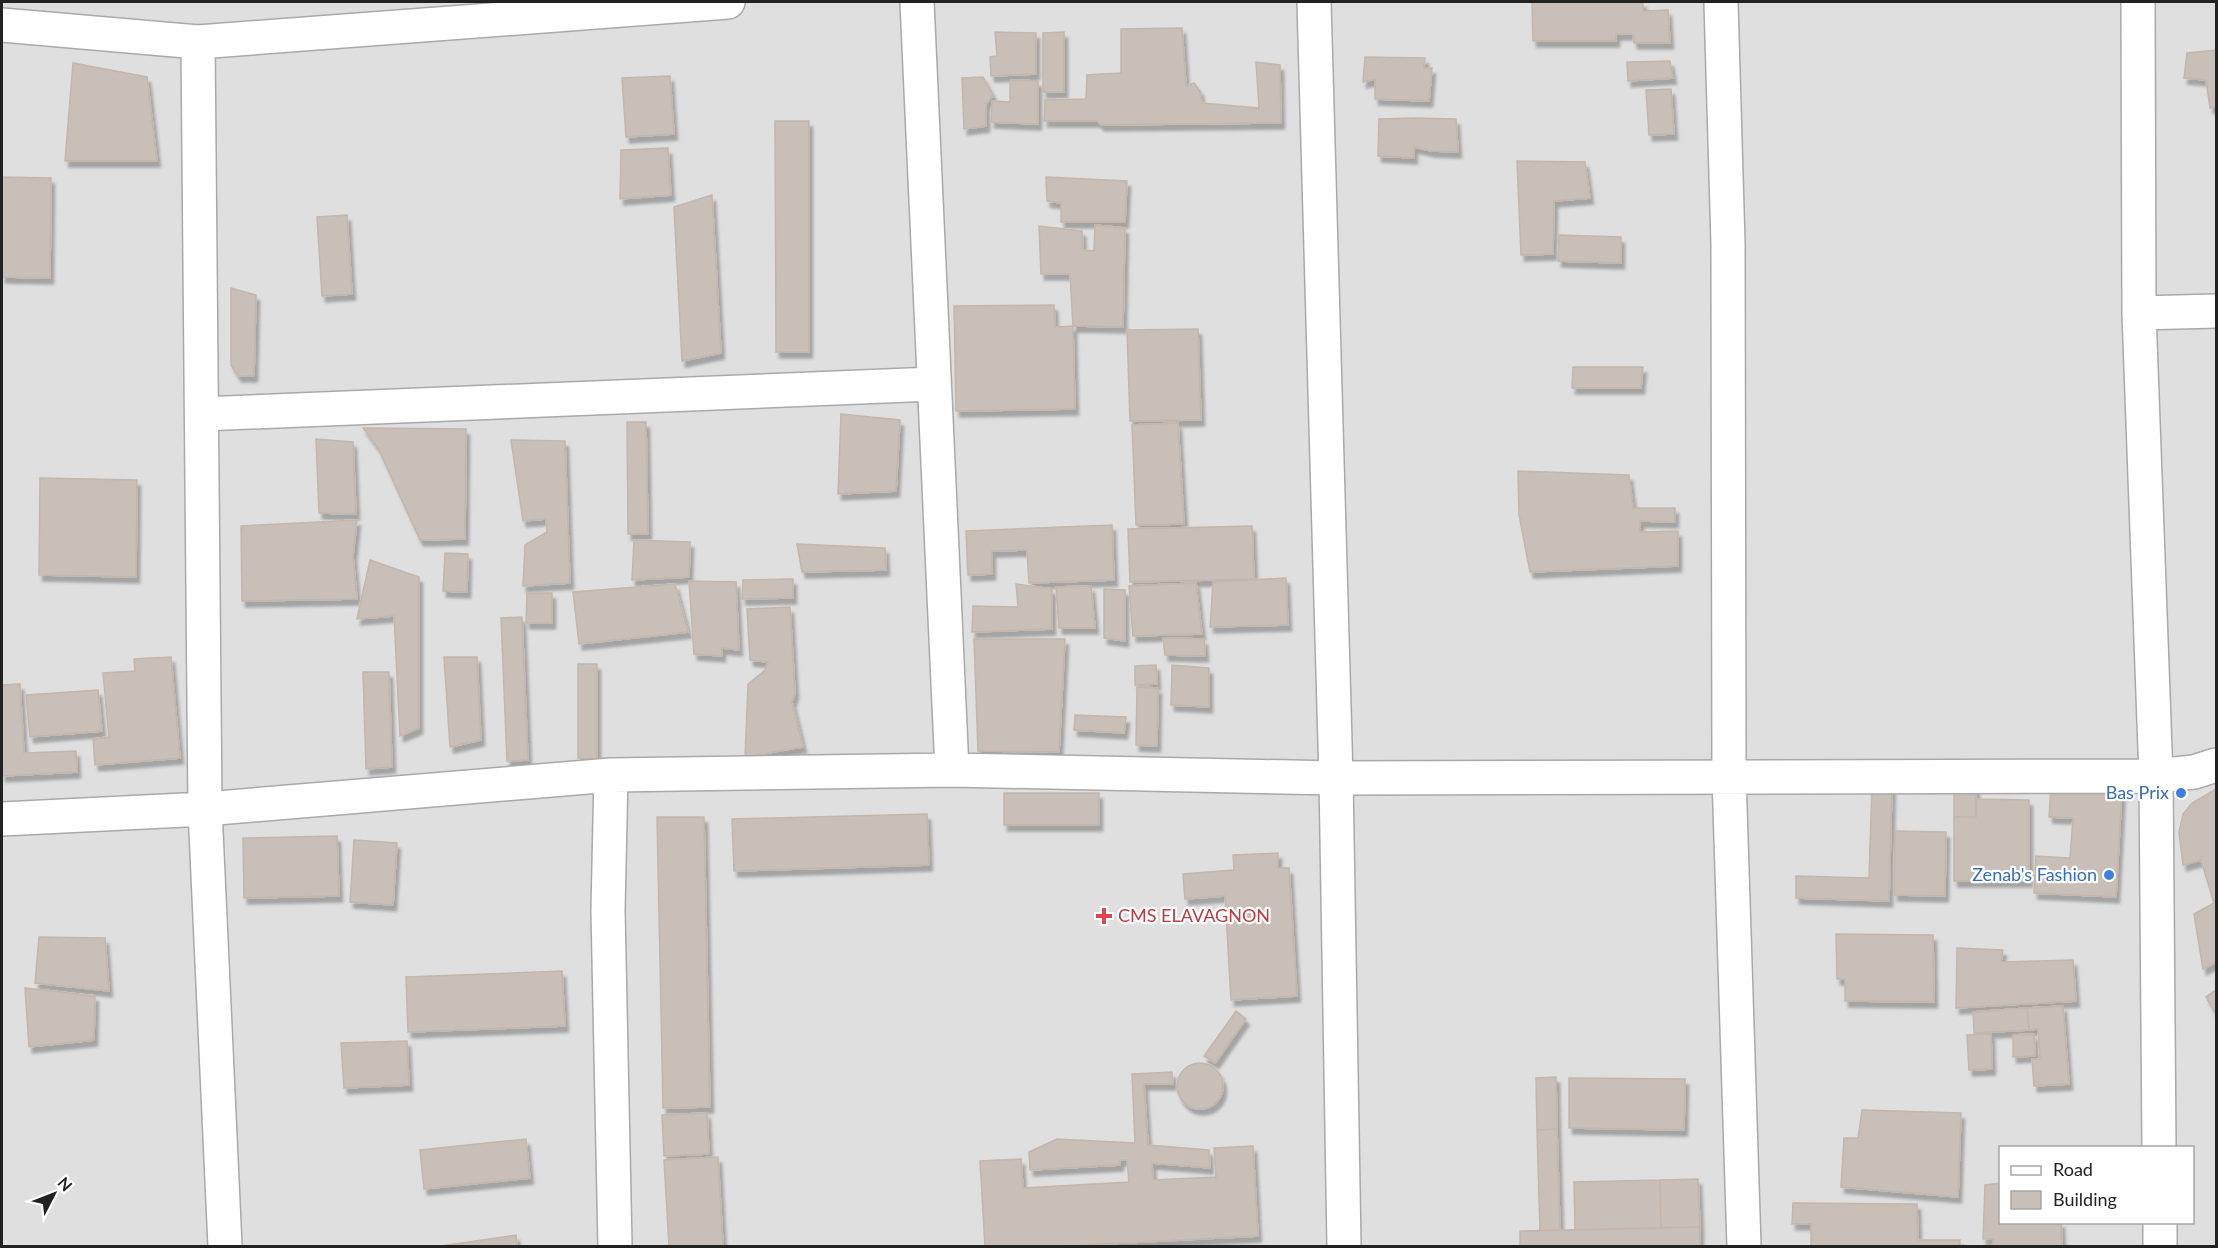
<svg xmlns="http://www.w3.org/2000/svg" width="2218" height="1248" viewBox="0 0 2218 1248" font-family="Lato,sans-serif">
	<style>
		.residential { fill: #e0dfdf; fill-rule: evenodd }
		.building { fill: #c7bfb8; stroke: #c4b6ab; stroke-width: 1.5; filter: url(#shadow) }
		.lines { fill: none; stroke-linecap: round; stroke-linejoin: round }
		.minor-casing { stroke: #a9a9a9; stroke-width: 36 }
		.minor { stroke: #fff; stroke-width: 33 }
		.shop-dot { fill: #3f7fe0; stroke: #fff; stroke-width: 2 }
		.health-dot { fill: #e0444e; stroke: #fff; stroke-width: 2 }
		.labels { text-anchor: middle; stroke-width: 4.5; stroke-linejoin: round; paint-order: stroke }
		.shop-label { font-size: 18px; fill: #366cbe; stroke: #fff; text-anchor: end }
		.health-label { font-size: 18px; fill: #be3a42; stroke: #fff; text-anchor: start }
	</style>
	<defs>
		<filter id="shadow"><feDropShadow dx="3.5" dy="6" stdDeviation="1.5" flood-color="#0004"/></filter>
	</defs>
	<rect width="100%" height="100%" fill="#f2efe9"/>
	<path class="residential" d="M2,2H2216V1246H2ZM2000,1148H2192V1222H2000Z"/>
	<path class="building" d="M1532,2H1643V11L1668,10L1670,43H1634L1633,34H1616V41H1533Z
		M1182,28L1186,86L1194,83L1200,91L1202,103L1259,108L1256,62L1280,65L1281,123L1101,125L1097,121H1044L1045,100L1086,99L1087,75L1121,73V29Z
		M995,32L1036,33V74L991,76L990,57L997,56Z
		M1064,32V92H1043V33Z
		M2216,50V106L2210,108L2206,80L2184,78L2187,53Z
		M1365,57L1425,58L1424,68H1432L1429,101L1375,99V79L1363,82Z
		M1670,61L1673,78L1628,81L1627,62Z
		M73,63L147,77L157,161H65Z
		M670,76L674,134L626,137L622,78Z
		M983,77L993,95L986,104V126L964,129L962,78Z
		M1010,80L1038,81V124L991,122L992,101L1010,102Z
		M1671,89L1674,134L1649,135L1646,90Z
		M1414,118L1456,119L1458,152L1431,151L1414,147V158L1378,156L1379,119Z
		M775,121H809V352H776Z
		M668,148L671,195L620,199L621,150Z
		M1517,161L1585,162L1590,198L1554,201L1553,254L1521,255Z
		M2,177L51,178L50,278L2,277Z
		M1046,177L1127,181L1125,222H1061V203L1047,201Z
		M712,195L721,353L682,361L674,207Z
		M347,215L352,294L322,296L317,217Z
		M1095,225L1125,228L1123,327L1073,326L1070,274H1041L1039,226L1082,231L1083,250L1094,251Z
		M1559,235L1621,237V263L1558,261Z
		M231,288L256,295L254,376H238L231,365Z
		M1054,305L1055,327L1073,326L1075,409L956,411L954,306Z
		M1198,329L1201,420L1130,421L1127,330Z
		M1573,367H1643L1641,388H1572Z
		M841,414L900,420L896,491L838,494Z
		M627,422H646L648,534H628Z
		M1178,423L1184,524L1136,525L1132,425Z
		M363,428L466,429L465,539L420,540L378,448Z
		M316,439L353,442L356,514L319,513Z
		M511,440L565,441L570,583L523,586L525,545L547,532L546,519L523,521Z
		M1518,471L1629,475L1633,508H1675V522L1640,521V532L1678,531V566L1530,572L1519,515Z
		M40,478L137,480L136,577L39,575Z
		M357,520L353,556L357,599L242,601L241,526Z
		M1112,525L1114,580L1029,583L1027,550L992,551V574L968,575L966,531Z
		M1252,526L1254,579L1130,582L1128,529Z
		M634,540L690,542L689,577L632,580Z
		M797,544L885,548L886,570L802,572Z
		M445,553L468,554L467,592L443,591Z
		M370,560L419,577V728L400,736L394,616L357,619Z
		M1286,578L1288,625L1210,627L1213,582Z
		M793,579V598L742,599L743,580Z
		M689,581L736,582L739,650L722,648V656L694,654Z
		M1196,583L1202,634L1133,636L1129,586Z
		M675,584L688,632L579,644L573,592Z
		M1016,584L1052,589V629L972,632L973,606L1018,607Z
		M1091,586L1095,628H1059L1056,587Z
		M1104,589L1125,590V641L1104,638Z
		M527,593H552V623H526Z
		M790,607L795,693L792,702L803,747L745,757L748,684L765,670L768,662L750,660L747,609Z
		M522,617L528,760L507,761L501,618Z
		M1163,638L1204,639L1205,656L1165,655Z
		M974,639H1065L1059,752L978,751Z
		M171,657L180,758L95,765L93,739L109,737L103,673L135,671L134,659Z
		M444,657H477L481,740L450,747Z
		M578,664H597V759L578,758Z
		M1156,665L1157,684L1135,685V666Z
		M1172,665L1209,668V707L1171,705Z
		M363,672H389L392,767L366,769Z
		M20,684L24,753L76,751L77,772L2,776V685Z
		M1137,687L1158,688L1157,746L1136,745Z
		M98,690L102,731L30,737L26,695Z
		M1075,715L1126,717L1124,733L1074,730Z
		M1872,785H1892L1889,901L1796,898V876L1869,878Z
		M2051,785L2122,789L2116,897L2034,893L2036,856L2070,858L2073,818L2049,817Z
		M1954,788H1976V817H1954Z
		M2216,789V962L2203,969L2194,914L2214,903L2201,860L2183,865L2179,832L2183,814L2192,803Z
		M1004,793H1099V825H1004Z
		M1976,799L2029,800V881H1954V817H1976Z
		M927,814L929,865L734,871L732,819Z
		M657,817H704L710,1107L663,1108Z
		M1895,831L1946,832L1945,896L1894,895Z
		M337,836L339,896L244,898L243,838Z
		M354,840L397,843L393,905L350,902Z
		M1278,853V868H1289L1297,996L1231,1000L1225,896L1185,899L1183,874L1234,870L1233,855Z
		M1836,934L1933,935L1934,1002L1845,1001V979H1837Z
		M39,937L105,938L109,991L35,983Z
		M1957,948L2003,950L2001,962L2073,960L2076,1001L1956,1008Z
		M562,971L565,1026L408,1032L406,977Z
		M25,988L95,996L94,1040L29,1047Z
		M2216,990V1014L2206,997Z
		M2063,1006L2069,1084L2034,1086L2032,1059H2040L2038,1029L2029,1030L2027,1008Z
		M2027,1008L2029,1030L1974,1033L1973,1012Z
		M1236,1011L1246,1019L1215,1063L1204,1056Z
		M1991,1034L1992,1069L1969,1070L1967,1035Z
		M2034,1034L2035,1056L2013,1057V1035Z
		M407,1041L409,1085L344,1088L341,1043Z
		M1177 1086a23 23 0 1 1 46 0a23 23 0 1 1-46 0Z
		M1172,1072L1173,1084H1144L1148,1145L1209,1150L1210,1168L1152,1163L1153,1180L1216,1177L1214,1148L1253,1146L1258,1236L1066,1246H985L980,1161L1021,1159L1023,1188L1129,1182L1127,1160H1120V1165L1030,1170L1029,1152L1057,1139L1135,1143L1132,1074Z
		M1556,1077L1557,1129L1537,1130L1536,1078Z
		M1569,1078L1685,1079L1684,1130L1569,1128Z
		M1862,1110L1961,1113L1958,1197L1841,1187L1844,1138H1858Z
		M707,1113L709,1154L664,1156L662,1115Z
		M1557,1129L1560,1230L1540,1231L1537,1130Z
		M526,1139L530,1178L424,1189L420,1150Z
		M718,1157L723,1246H669L664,1160Z
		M1698,1179L1700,1227L1661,1228L1660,1180Z
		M1660,1180L1661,1228L1575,1230L1574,1182Z
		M2000,1183V1222H2061L2062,1246H1992L1994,1239H1983L1985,1185Z
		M1793,1203L1917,1204L1918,1240H1960V1246H1811V1224H1792Z
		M1700,1227V1246H1520V1231Z
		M516,1235L517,1246H441Z"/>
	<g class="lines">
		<defs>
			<path id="minor" d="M917,2L952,770
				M1314,2L1336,778L1344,1246
				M1721,2L1728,244L1729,776L1744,1246
				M2138,2L2139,313L2156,776L2159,1148
				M2,25L198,42L728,2
				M198,42L205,809L225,1246
				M2139,313L2216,311
				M202,414L934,384
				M611,775L608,910L615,1246
				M2,819L205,809L611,775L952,770L1336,778L2156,776L2194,772L2216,765
				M2160,1222V1246"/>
		</defs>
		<use href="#minor" class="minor-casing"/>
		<use href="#minor" class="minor"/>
	</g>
	<g class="shop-dot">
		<circle cx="2181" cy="793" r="6"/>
		<circle cx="2109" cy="875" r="6"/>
	</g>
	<path class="health-dot" d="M1101 907h6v6h6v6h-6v6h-6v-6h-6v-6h6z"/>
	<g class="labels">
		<g class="shop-label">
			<text x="2169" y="799">Bas Prix</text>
			<text x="2097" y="881">Zenab's Fashion</text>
		</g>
		<g class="health-label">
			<text x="1118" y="922">CMS ELAVAGNON</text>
		</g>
	</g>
	<rect width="2218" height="1248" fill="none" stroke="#222222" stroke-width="6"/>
	<rect x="1999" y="1146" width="195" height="78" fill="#ffffff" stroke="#a7a7a7" stroke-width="1.5"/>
	<rect x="2011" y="1166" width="30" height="9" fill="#ffffff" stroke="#a7a7a7" stroke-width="1.5"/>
	<text x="2053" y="1176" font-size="18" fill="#222222">Road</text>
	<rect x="2011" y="1191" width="30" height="18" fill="#c7bfb8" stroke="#a7a7a7" stroke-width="1.5"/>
	<text x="2053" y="1206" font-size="18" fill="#222222">Building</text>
	<g transform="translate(54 1194) rotate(48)" stroke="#ffffff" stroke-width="4.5" paint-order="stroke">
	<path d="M0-4.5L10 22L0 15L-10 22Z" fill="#222222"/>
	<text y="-9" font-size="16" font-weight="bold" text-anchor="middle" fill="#222222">N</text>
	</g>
</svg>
